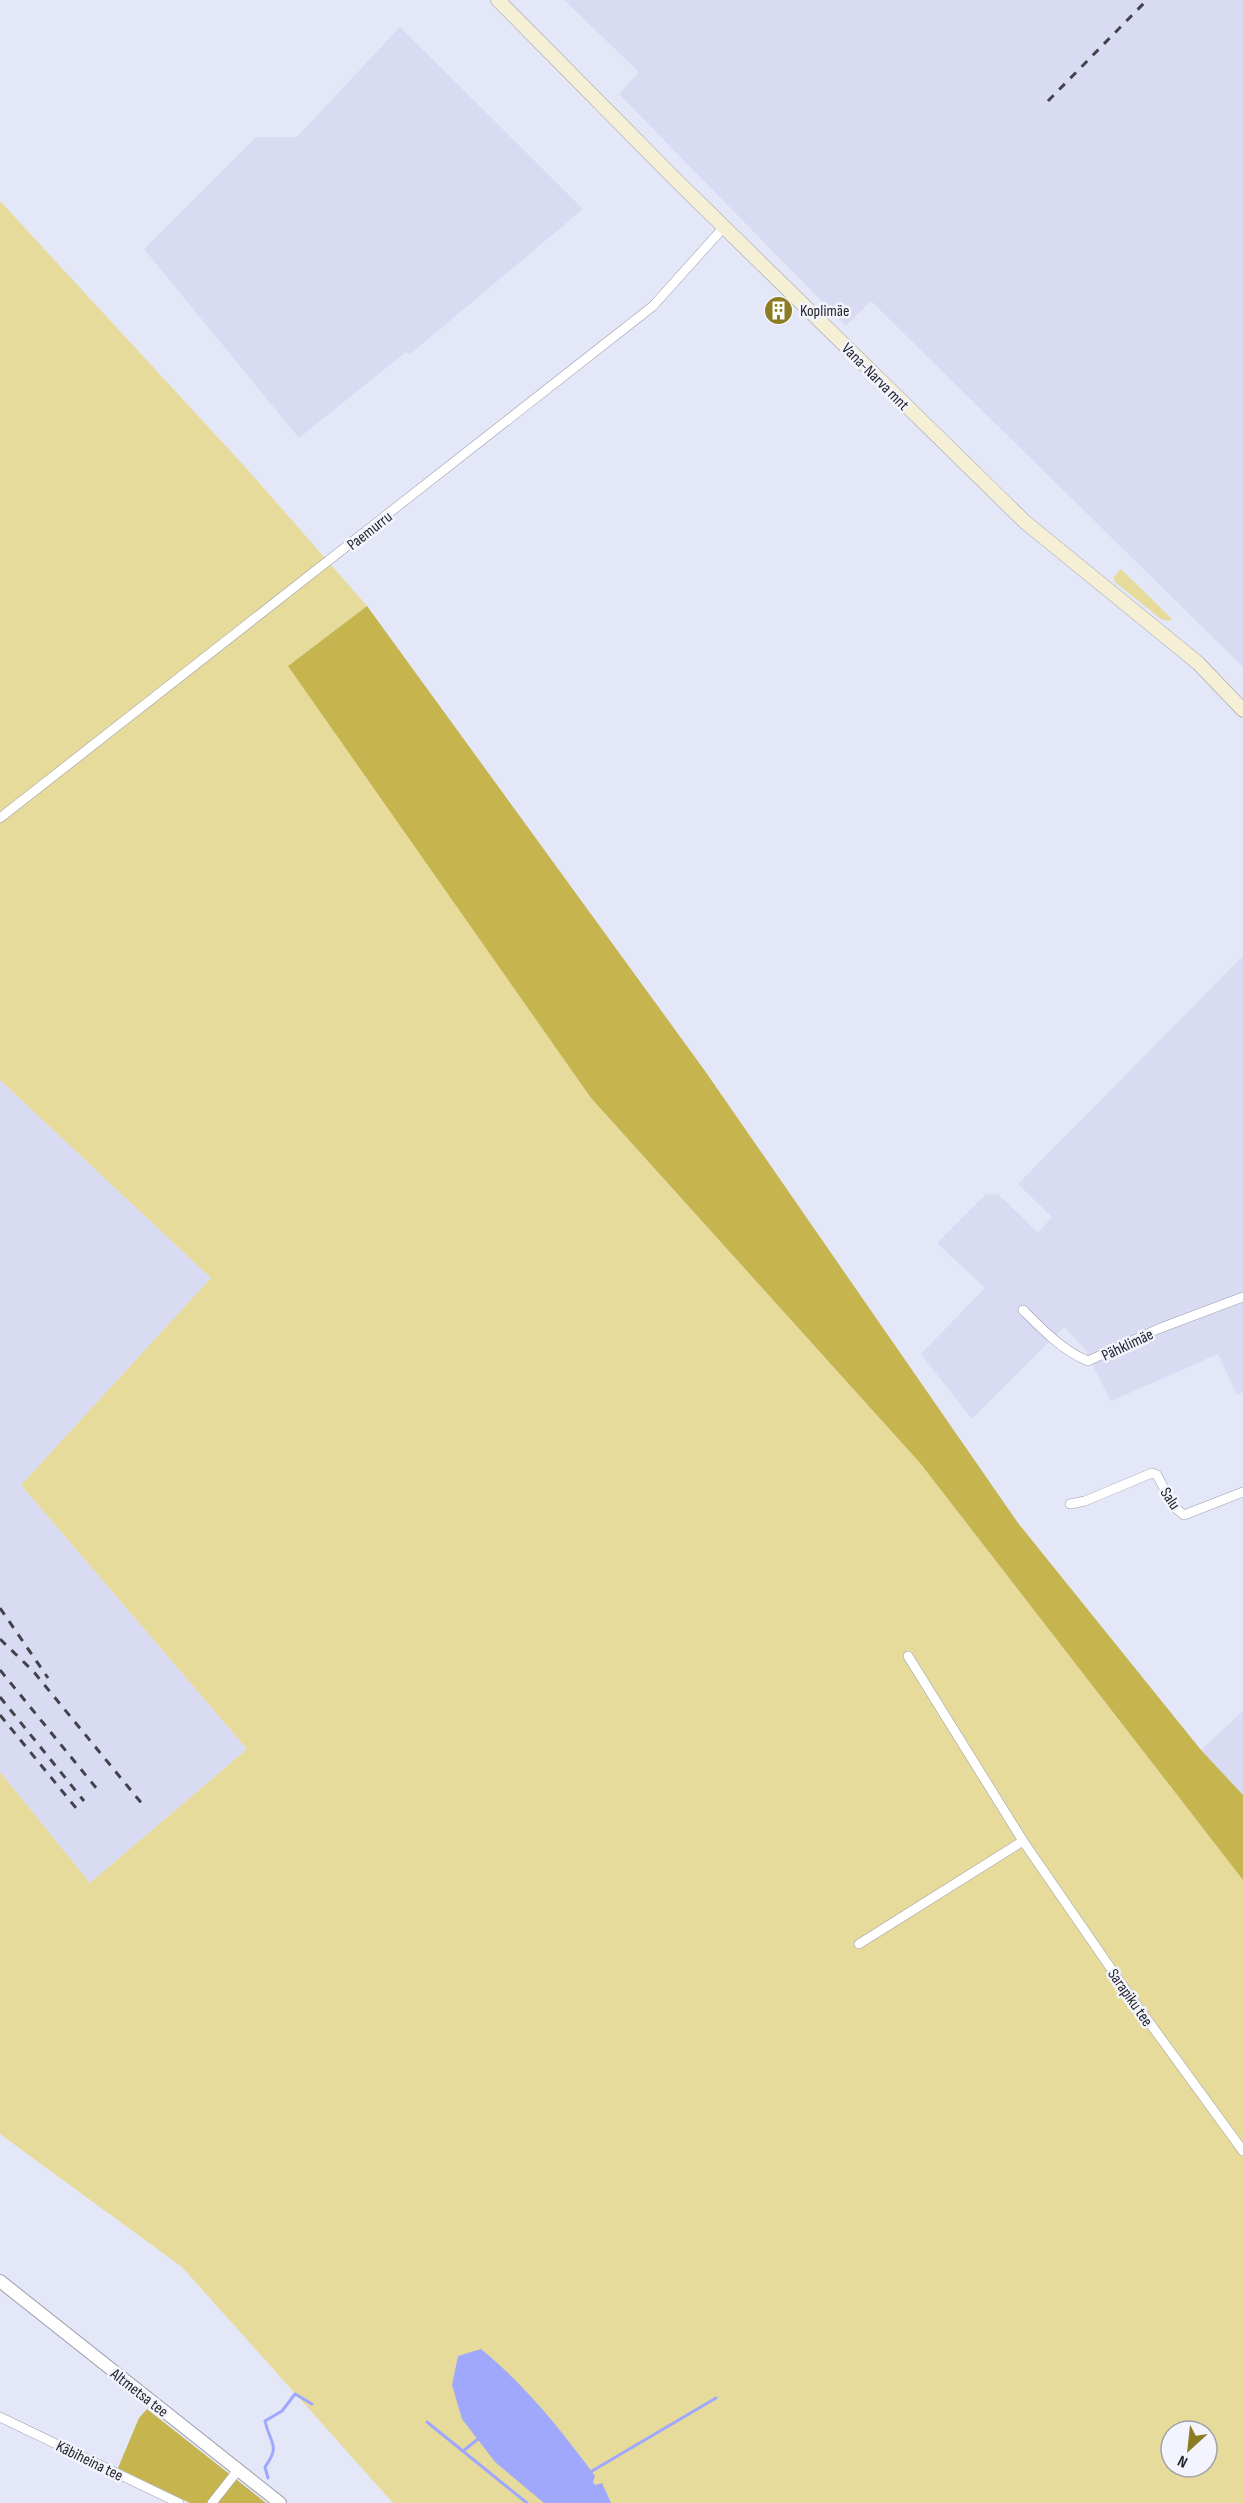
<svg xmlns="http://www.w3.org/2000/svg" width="1243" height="2503" viewBox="0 0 1243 2503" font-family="'Sofia Sans Condensed',sans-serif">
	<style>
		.built { fill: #d8dbf2 }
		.green { fill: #e6db9a; fill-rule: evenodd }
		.forest { fill: #c6b54e }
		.water { fill: #a0a8fe }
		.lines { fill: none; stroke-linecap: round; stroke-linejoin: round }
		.stream { stroke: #a0a8fe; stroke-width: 3 }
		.minor-casing { stroke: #9a9cab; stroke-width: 10 }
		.tertiary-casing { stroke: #9a9cab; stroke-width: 14 }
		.secondary-casing { stroke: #9a9cab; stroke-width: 15 }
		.minor { stroke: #fff; stroke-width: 9 }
		.tertiary { stroke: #fff; stroke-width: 12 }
		.secondary { stroke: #f4efd5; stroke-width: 14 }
		.rail { stroke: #41424a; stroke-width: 3; stroke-dasharray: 8 8; stroke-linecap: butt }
		.labels { text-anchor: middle; stroke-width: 5; stroke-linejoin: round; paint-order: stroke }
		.poi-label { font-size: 16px; fill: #24252b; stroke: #f3f4fe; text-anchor: start }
		.street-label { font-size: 16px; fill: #24252b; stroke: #f3f4fe }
	</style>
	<rect width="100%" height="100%" fill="#e4e7f7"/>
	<path class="built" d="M564,0H1243V667L871,301L846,326L619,94L639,72Z
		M400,27L583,209L409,355L406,352L299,438L144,249L256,137H297Z
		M1243,956V1392L1237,1395L1218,1354L1111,1401L1084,1348L1064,1327L972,1419L921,1354L985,1288L937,1243L985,1195L998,1194L1038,1233L1052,1217L1018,1184Z
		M0,1080L211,1278L21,1485L247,1749L90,1883L0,1772Z
		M1243,1711V1795L1201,1750Z"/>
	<path class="green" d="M0,201L246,468L367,606L289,665L591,1098L920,1463L1243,1880V2503H393L182,2267L0,2134V1772L90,1883L247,1749L21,1485L211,1278L0,1080ZM1171,2431H1207V2467H1171Z
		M1121,569L1172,619L1169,621L1161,619L1115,582L1114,577Z"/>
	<path class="forest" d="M367,606L705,1071L1018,1523L1201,1750L1243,1795V1880L920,1463L591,1098L288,666Z
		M147,2409L266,2503H190L118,2468L139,2418Z"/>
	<path class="water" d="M481,2349C526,2386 561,2430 595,2476L593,2482L595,2485L602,2483L611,2503H544L495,2462L462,2419L452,2385L458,2356Z"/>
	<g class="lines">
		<path class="stream" d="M427,2422L527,2503
			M463,2451L478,2439
			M592,2471L716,2398
			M268,2478L265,2467C281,2445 270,2444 265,2421L282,2411L295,2394L312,2404"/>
		<defs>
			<path id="minor" d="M0,818L653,306L724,227
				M1023,1310C1042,1329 1063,1351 1088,1361L1158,1329L1243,1297
				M1070,1504L1085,1501L1152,1473L1157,1475L1174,1507L1184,1515L1243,1492
				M908,1656L1023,1841L1125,1989L1243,2151
				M859,1944L1023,1841
				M0,2417L179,2503
				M212,2503L238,2470"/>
			<path id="tertiary" d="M0,2281L280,2503"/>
			<path id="secondary" d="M498,0L675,179L1025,522L1198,663L1243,710"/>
		</defs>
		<use href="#minor" class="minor-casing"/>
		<use href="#tertiary" class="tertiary-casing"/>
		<use href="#secondary" class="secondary-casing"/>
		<use href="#minor" class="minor"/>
		<use href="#tertiary" class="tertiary"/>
		<use href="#secondary" class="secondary"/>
		<path class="rail" d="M1048,101L1147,0
			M0,1608L48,1678
			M0,1639L33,1671L143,1805
			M0,1670L97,1789
			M0,1697L84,1801
			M0,1715L76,1808"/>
	</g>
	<defs>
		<symbol id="building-disc" viewBox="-11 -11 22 22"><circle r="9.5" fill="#8c7d23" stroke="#f3f4fe"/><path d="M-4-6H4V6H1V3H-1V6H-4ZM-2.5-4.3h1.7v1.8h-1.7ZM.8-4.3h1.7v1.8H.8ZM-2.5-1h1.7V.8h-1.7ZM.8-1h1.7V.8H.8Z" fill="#fff"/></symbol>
	</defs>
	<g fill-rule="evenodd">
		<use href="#building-disc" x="762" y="294" width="33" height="33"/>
	</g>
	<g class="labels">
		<g class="poi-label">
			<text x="800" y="316">Koplimäe</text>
		</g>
		<g class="street-label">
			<text transform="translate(876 376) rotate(45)" y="6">Vana-Narva mnt</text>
			<text transform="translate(369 530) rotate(-38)" y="6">Paemurru</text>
			<text transform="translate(1127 1344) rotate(-25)" y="6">Pähklimäe</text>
			<text transform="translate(1171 1498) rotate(56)" y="6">Salu</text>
			<text transform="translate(1131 1997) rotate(55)" y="6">Sarapiku tee</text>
			<text transform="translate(140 2392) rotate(38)" y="6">Altmetsa tee</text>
			<text transform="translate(90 2460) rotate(26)" y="6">Käbiheina tee</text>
		</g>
	</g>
	<g transform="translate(1189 2449) rotate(207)"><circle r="28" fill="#f3f4fe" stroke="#a0a1aa" stroke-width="1.5"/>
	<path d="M0-4.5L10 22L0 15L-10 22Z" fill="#8c7d23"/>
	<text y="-9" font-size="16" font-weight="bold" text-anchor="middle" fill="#24252b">N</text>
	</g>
</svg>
